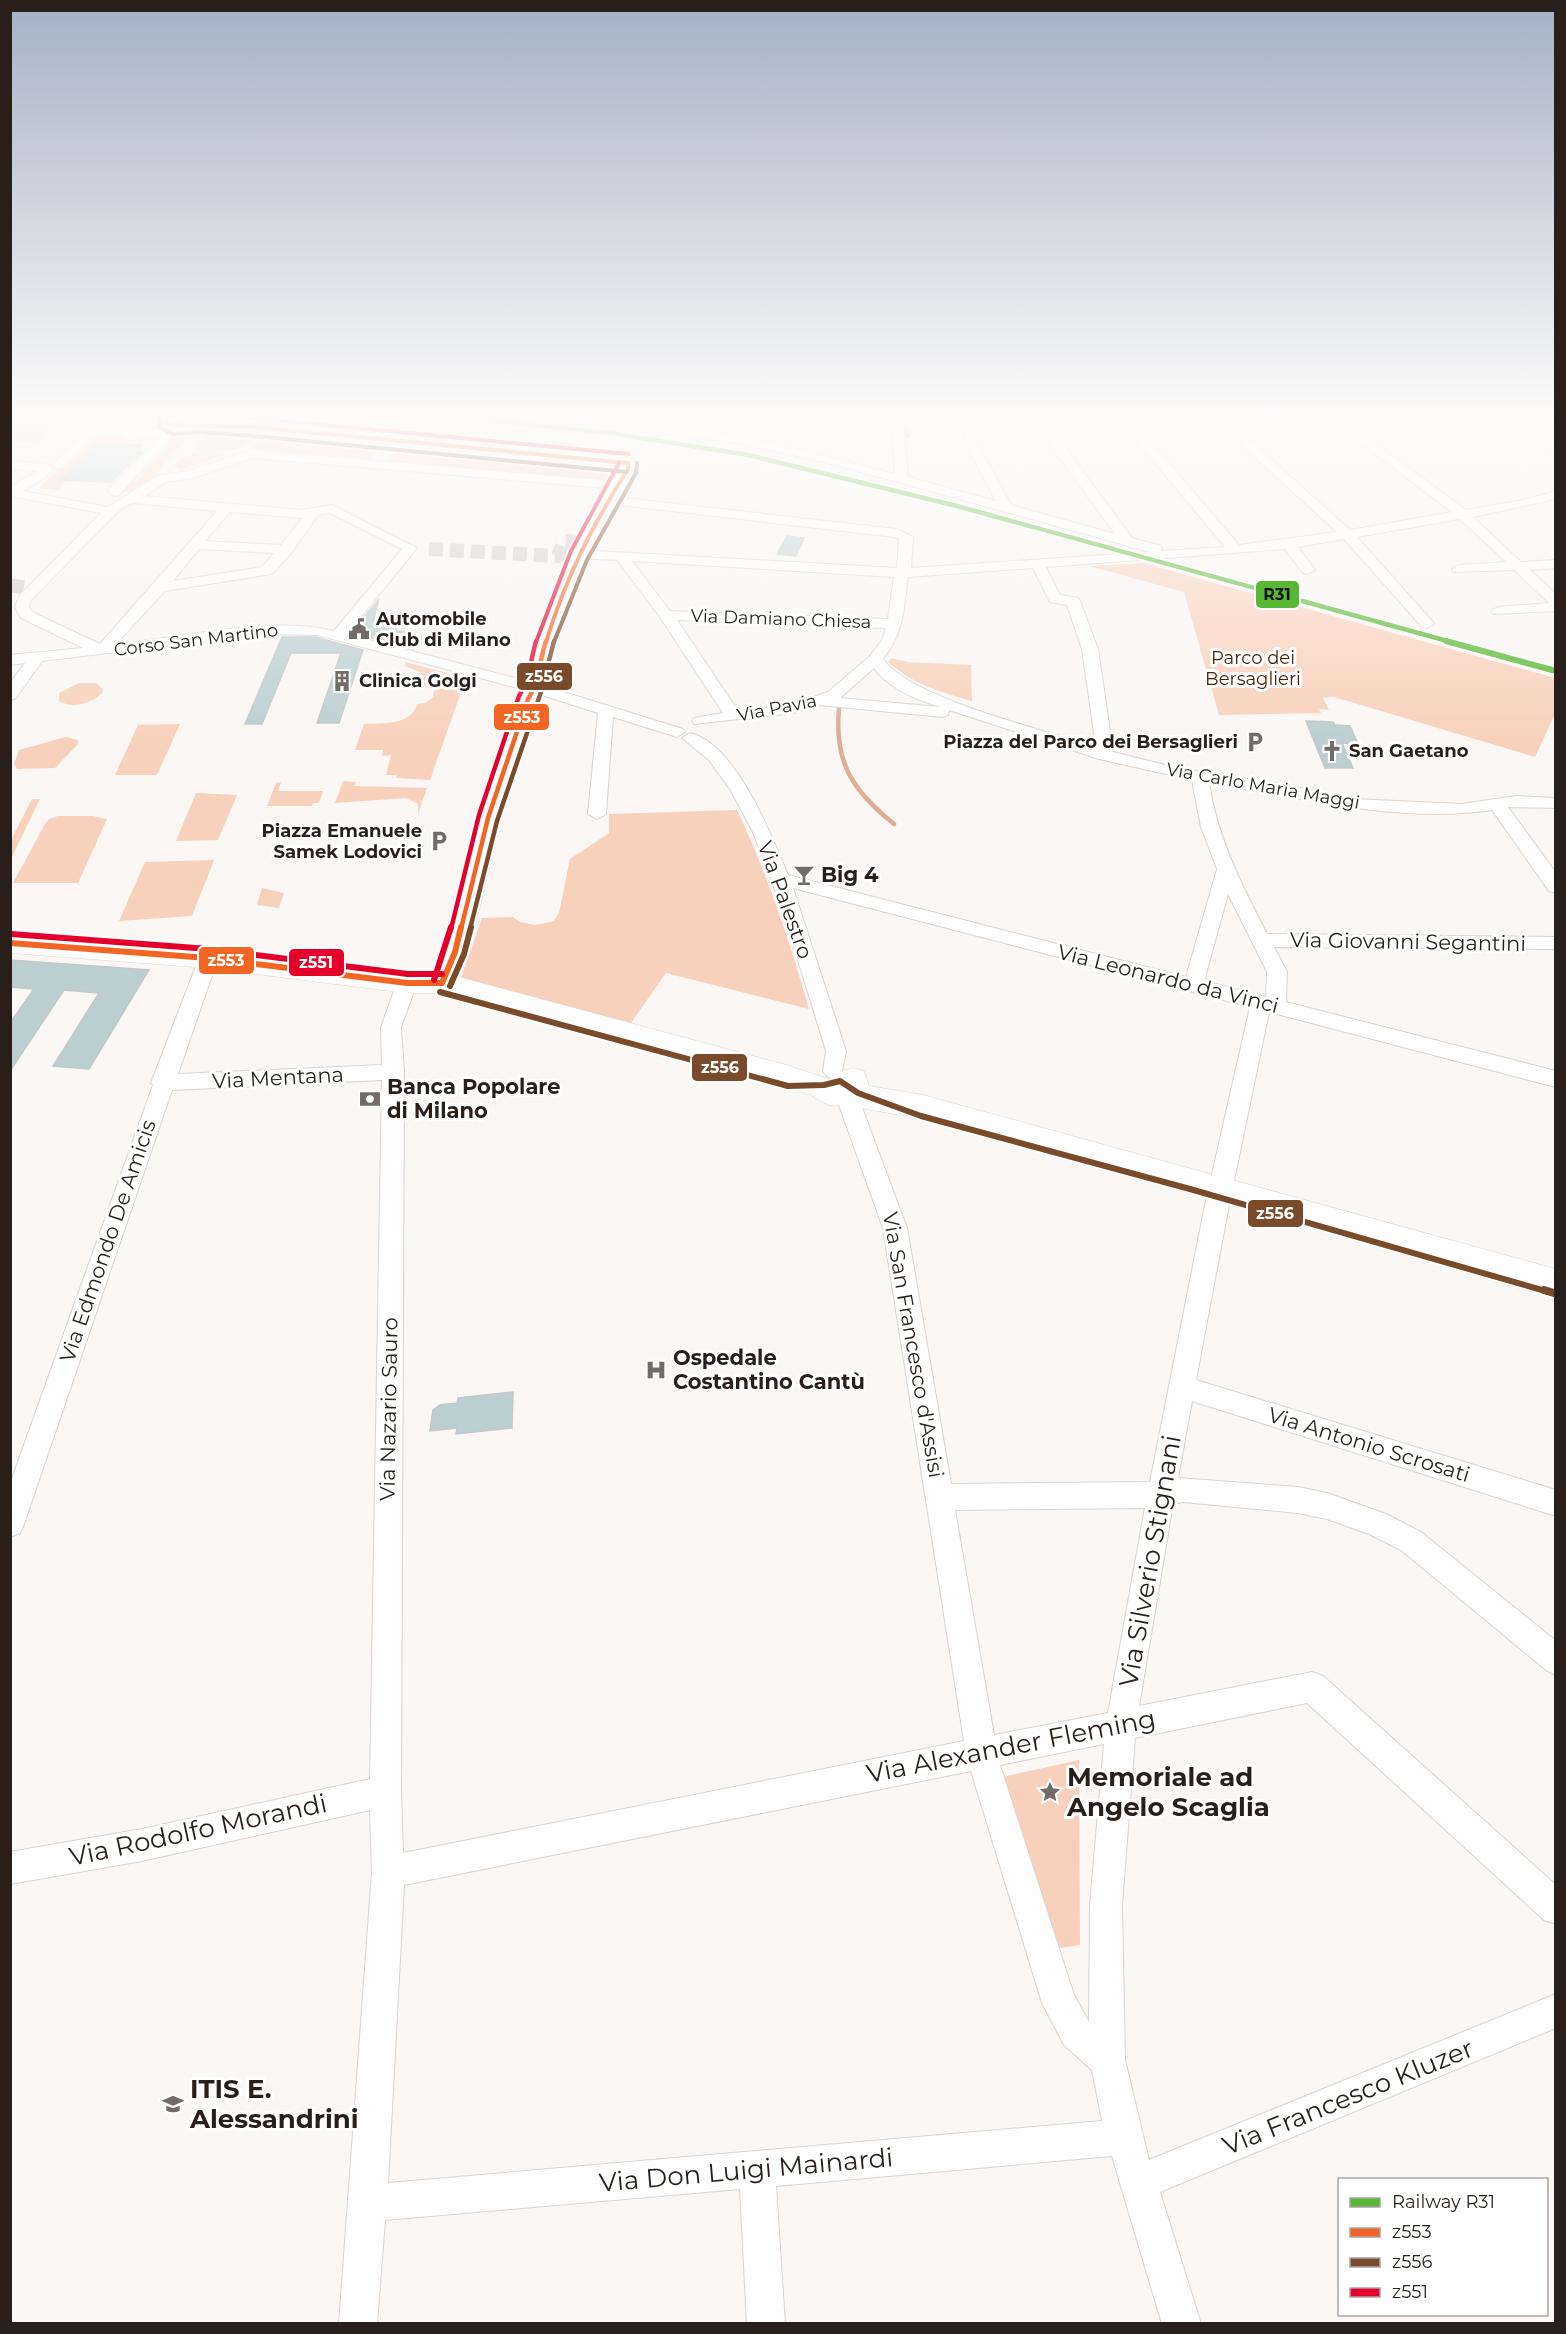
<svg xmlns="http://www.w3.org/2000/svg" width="1566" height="2334" viewBox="0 0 1566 2334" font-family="Montserrat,sans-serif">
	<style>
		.green { fill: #f8d1bc }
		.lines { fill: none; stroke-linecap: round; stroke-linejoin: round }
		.stream-far1 { stroke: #dfad92; stroke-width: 4 }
		.stream { stroke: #dfad92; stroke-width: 4.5 }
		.building { fill: #bbcfd1; stroke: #c3c7c7; stroke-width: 1.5 }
		.street-tunnel { stroke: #d0ccc9; stroke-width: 14; stroke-dasharray: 14 7; stroke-linecap: butt }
		.street-casing { stroke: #dad4d0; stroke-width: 2 }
		.secondary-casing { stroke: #dad4d0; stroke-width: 1 }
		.street { fill: #fefefe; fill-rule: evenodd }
		.secondary { fill: #fefefe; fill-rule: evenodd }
		.bus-1-far2-casing { stroke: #fff; stroke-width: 7 }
		.bus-1-far1-casing { stroke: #fff; stroke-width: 8 }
		.bus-1-casing { stroke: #fff; stroke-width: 10 }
		.bus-2-far3-casing { stroke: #fff; stroke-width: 7 }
		.bus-2-far2-casing { stroke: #fff; stroke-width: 8 }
		.bus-2-far1-casing { stroke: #fff; stroke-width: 10 }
		.bus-2-casing { stroke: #fff; stroke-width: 12 }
		.bus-3-far2-casing { stroke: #fff; stroke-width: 7 }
		.bus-3-far1-casing { stroke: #fff; stroke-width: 8 }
		.bus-3-casing { stroke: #fff; stroke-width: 10 }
		.bus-1-far2 { stroke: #f26522; stroke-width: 4 }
		.bus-1-far1 { stroke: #f26522; stroke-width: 4.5 }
		.bus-1 { stroke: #f26522; stroke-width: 6 }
		.bus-2-far3 { stroke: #7a4b2a; stroke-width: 4 }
		.bus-2-far2 { stroke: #7a4b2a; stroke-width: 4.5 }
		.bus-2-far1 { stroke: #7a4b2a; stroke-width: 6 }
		.bus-2 { stroke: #7a4b2a; stroke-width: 8 }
		.bus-3-far2 { stroke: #e4002b; stroke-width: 4 }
		.bus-3-far1 { stroke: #e4002b; stroke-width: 4.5 }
		.bus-3 { stroke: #e4002b; stroke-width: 6 }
		.rail-1-far1-casing { stroke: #fff; stroke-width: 8 }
		.rail-1-casing { stroke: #fff; stroke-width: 10 }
		.rail-1-far1 { stroke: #57b933; stroke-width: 4.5 }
		.rail-1 { stroke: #57b933; stroke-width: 6 }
		.labels { text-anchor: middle; stroke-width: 6; stroke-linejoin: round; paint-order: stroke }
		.far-poi-label { font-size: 18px; font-weight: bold; fill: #281f1b; stroke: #fff; text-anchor: start }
		.far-street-label { font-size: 18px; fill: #281f1b; stroke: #fff }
		.far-park-label { font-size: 18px; fill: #4b1f01; stroke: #fff }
		.poi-label { font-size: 21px; font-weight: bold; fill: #281f1b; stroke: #fff; text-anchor: start }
		.street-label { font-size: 21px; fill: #281f1b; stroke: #fff }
		.near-street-label { font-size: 26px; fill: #281f1b; stroke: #fff }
		.near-poi-label { font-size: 26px; font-weight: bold; fill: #281f1b; stroke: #fff; text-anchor: start }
		.line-badge { stroke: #fff; stroke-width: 2 }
		.badge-label { font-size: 16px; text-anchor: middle; font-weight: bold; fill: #fff }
		.pale-badge-label { font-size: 16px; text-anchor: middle; font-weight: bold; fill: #111 }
	</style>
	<rect width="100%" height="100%" fill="#faf7f5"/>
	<path class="green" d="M11,415H65L37,443L11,442Z
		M206,415H299L287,423Z
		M214,428L258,432C236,457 227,451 195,450L199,446H195Z
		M266,432L384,444L370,459L255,449L250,451Z
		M97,437L131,438L126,444L97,443L60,479L66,480L59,490L39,488L89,439Z
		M165,439L186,440L142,490L117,493L127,482L136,483L142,476L140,475L167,447L160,446Z
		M402,444L620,469L614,479L602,481L387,461Z
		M193,453L225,454L179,471V468L173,467L183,457H189Z
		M1143,563L1555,678V714L1535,757L1334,697L1323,698L1329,710L1319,709L1321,713L1219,715L1184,592L1089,566Z
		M891,658L908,662L971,665L972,701C941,692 912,684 888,662Z
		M405,662L466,678L430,780L396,778L397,775H386L391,755L382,756L383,750H355L364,724C382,723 411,726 417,704L425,703L433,697L434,690L421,685L424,677L420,672L405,666Z
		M79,683H96L103,689L102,693C91,704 72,709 59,701V693Z
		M180,724L157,775H115L138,725Z
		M66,737L78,740V744L55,768L17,769L14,764L19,750Z
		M343,781L356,782L354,786L427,788L418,814V804L406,798L335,803Z
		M281,782L278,791H323L319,803H313L312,806H267L276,783Z
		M196,793L237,795L218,840L176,841Z
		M32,799H40L11,859V840Z
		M737,810C768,876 789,939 809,1009L666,973L631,1023L461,978L482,918L513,917L520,922L535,925L554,921L559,913L570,859L609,833V814Z
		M58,816H93L107,819L78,883H13L45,824L49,819Z
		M214,860L192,916L119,921L145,862Z
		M262,888L284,893L279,908L257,905Z
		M1079,1760L1080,1945L1054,1949L1002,1777Z"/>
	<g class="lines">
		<path class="stream-far1" d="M868,415L883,419
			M904,427L908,436"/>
		<path class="stream" d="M839,709C834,763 853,791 894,824"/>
	</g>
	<path class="building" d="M97,444L142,445L137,452H142L111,482L60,480Z
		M787,536L804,538L796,556L777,554Z
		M379,599L374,618L389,620L383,626L428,639L414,649L351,633Z
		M282,637H315L363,650L339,723H317L341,653H291L262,724H245Z
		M1306,721L1333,722L1335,725L1350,726L1358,744L1342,743L1353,768H1325Z
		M10,960L149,970L89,1069L53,1066L99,993L64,990L10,1071V1023L34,989L10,987Z
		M513,1392L512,1428L456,1434L457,1428L430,1431L433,1410L440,1405L457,1403L458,1398Z"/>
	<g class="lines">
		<path class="street-tunnel" d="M429,549L558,556L564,541L586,542
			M10,585L34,589"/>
		<defs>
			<path id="street" d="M104,415H117L105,428H123L139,423L153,430H170L176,434L119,495L114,496L108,492L109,489L160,437L125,440L119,435H97L62,468L58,469L52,465Z
				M552,415H588L727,434L741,415H753L738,436L771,443L791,415H803L782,445L895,474L893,432L886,428L836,415C859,415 884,416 903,428L908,477L996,501L964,441V430L975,415H988L983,422L1044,423L1048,424L1132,538L1161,546L1162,551L1225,547L1135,439L1120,415H1132L1144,434L1239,545L1337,532L1208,415H1222L1350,530L1452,512L1323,415H1337L1466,510L1523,500L1556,491V499L1473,517L1521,562L1556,560V568L1530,570L1556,594V611L1493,614L1491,611L1498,607L1549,603L1514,570L1454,572L1452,569L1459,565L1506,562L1460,519L1357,537L1432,621L1434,624L1427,628L1422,627L1344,539L1298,547L1315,570L1308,574L1303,573L1285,549L1046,567L1060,595L1078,598L1080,601L1098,649L1113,752L1177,768L1287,785L1353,799L1462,804L1516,796L1556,798V808L1508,807L1556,873V893L1549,891L1492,810C1398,824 1303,798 1209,783C1217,837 1242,886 1267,934L1556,937V949L1274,947L1287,972L1286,1002L1556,1071V1087L1269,1012L1229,1205L1196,1380L1556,1490V1516L1192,1401L1178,1478L1298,1487L1327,1493L1386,1514L1421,1532L1556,1641V1675L1546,1670L1401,1550L1369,1534L1327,1519L1298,1513L1183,1502L1173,1504L1139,1706L1312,1672L1323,1676L1556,1885V1924L1544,1920L1307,1703L1135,1738L1122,1905L1125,2060L1149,2160L1556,1994V2028L1160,2192L1201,2324H1162L1112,2156L776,2186L785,2324H747L740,2189L385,2220L377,2324H339L372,1872L370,1810L142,1861L10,1884V1852L142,1829L370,1779L382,1080L172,1090L24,1524L20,1533L10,1537V1484L153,1085L151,1083L201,953H215L218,958L178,1074L382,1065L381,1027L397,983L400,978H414L417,983L401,1027L404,1072L401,1791L403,1853L964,1741L883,1228L835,1094L838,1088L846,1086L854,1088L857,1094L907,1228L951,1484L1150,1482L1205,1205L1250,1007L793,888L846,1051L841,1076L834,1079L827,1076L823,1071L826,1051L803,976L771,878L752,830L730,789L709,760L682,738L690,733C736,744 771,835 788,875L1186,977L1217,869L1201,827L1192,780L1099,759L949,710L948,715L942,717L819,705L794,713L694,724L692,721L694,718L723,713L660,617L617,560L579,558L572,554L579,550L897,568L899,539L894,537L602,503L600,500L607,496L897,529L913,537L911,568L1150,552L836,465L774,451L730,442L558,419ZM977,429L1040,431L1115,534L1011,505L976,441ZM632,561L894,577L888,619L670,611ZM1033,568L1050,602L1067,605L1082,649L1096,747C1045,730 911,699 883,659C905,631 903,610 908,577ZM677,620L886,628L882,640L870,656L828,692L792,704L738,711ZM874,668C888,688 917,700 940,707L840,698ZM1228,894L1267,972L1266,997L1204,981ZM1145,1508L1108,1713L994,1735L955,1510ZM1104,1744L1090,1905L1089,2022L1074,1995L1000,1765ZM971,1771L1042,2003L1064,2045L1092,2070L1102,2121L388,2183L404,1885Z
				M1497,415H1512L1524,423L1556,419V427L1533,429L1556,443V453Z
				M251,450L623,482L624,485L618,489L252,458L194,478L166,482L145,496L301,510L332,505L417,548L347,634L541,685L683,729L685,732L677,737L613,717L606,814L597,819L588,814L598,713L529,691L317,635L264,634L42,661L16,698L10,700V683L25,663L10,665V655L83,648L21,618L15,607L19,596L101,513L10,496V487L38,471L10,469V461L47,464L53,468L49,475L23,491L108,507L157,476L187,471ZM132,503L217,511L100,644L32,612L29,607L31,600L122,508ZM230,512L301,518H302L281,545L205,541ZM330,513L402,549L334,631C273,615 181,638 116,644L165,591L272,574L292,552L318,515ZM199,549L274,553L262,567L173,581Z"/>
			<path id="secondary" d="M120,415H180L179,419L199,418L266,423L628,457L637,463V469L603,525L589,554L566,613L547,672V688L540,699L501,818L469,952L459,977L790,1066L837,1082L842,1071L853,1068L864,1071L869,1086L923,1095L1556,1269V1299L1192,1193L923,1119L843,1105C828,1108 824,1102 811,1095C804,1092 794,1090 787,1088L442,993H407L208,968L10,953V934L208,948L407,973H432L441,952L475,818L516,699L523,688L525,672L544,613L569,554L583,525L619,469L266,433L199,428L173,430L150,421L128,420Z"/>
		</defs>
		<use href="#street" class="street-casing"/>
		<use href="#secondary" class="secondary-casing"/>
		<use href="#street" class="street"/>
		<use href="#secondary" class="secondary"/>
		<defs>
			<path id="bus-1-far2" d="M166,420L167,424L266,428L628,463
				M546,642C566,577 592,526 628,469V463"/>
			<path id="bus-1-far1" d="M461,929L488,818L528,699C538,684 540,659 546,641"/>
			<path id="bus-1" d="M10,943L208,958L407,983H442
				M442,983L455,952L461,927"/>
			<path id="bus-2-far3" d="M159,415V427L172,434L199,432L265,437L627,472
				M554,642L587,560L636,473L637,463"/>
			<path id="bus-2-far2" d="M470,929L497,821L541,692L554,641"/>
			<path id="bus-2-far1" d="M450,986L464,954L471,927
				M440,992L788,1086L824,1085L840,1081L858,1093L921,1116L1190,1189L1549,1292"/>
			<path id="bus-2" d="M1544,1290L1554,1293"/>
			<path id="bus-3-far2" d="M219,415L629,454
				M536,642L571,551L619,463"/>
			<path id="bus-3-far1" d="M451,929L479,815L519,696C529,680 531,659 536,641"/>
			<path id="bus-3" d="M11,934L209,949L408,974H442
				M434,980L451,927"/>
		</defs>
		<use href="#bus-1-far2" class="bus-1-far2-casing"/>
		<use href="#bus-1-far1" class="bus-1-far1-casing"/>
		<use href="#bus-1" class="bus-1-casing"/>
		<use href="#bus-2-far3" class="bus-2-far3-casing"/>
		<use href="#bus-2-far2" class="bus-2-far2-casing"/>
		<use href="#bus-2-far1" class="bus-2-far1-casing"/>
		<use href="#bus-2" class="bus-2-casing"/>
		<use href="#bus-3-far2" class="bus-3-far2-casing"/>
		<use href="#bus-3-far1" class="bus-3-far1-casing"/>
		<use href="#bus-3" class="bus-3-casing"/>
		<use href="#bus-1-far2" class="bus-1-far2"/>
		<use href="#bus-1-far1" class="bus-1-far1"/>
		<use href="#bus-1" class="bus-1"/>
		<use href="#bus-2-far3" class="bus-2-far3"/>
		<use href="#bus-2-far2" class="bus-2-far2"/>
		<use href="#bus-2-far1" class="bus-2-far1"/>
		<use href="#bus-2" class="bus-2"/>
		<use href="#bus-3-far2" class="bus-3-far2"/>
		<use href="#bus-3-far1" class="bus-3-far1"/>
		<use href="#bus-3" class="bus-3"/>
		<defs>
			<path id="rail-1-far1" d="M431,415L604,432L748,455L957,506L1451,642"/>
			<path id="rail-1" d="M1446,641L1556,671"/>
		</defs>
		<use href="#rail-1-far1" class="rail-1-far1-casing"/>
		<use href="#rail-1" class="rail-1-casing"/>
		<use href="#rail-1-far1" class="rail-1-far1"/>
		<use href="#rail-1" class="rail-1"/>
	</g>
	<linearGradient id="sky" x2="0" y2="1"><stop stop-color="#a4b1c6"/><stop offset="0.56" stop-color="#fdfbfa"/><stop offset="1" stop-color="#fdfbfa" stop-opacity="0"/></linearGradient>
	<rect width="1566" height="742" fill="url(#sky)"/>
	<defs>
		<symbol id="civic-bare" viewBox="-9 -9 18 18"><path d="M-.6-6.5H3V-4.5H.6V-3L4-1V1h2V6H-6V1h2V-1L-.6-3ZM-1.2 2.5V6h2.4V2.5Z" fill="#726b67" stroke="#fff" stroke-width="2.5" paint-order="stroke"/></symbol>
		<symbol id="building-bare" viewBox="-9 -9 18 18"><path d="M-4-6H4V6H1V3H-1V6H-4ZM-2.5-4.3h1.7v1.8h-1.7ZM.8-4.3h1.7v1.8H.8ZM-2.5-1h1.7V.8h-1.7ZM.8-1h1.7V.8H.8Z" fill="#726b67" stroke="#fff" stroke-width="2.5" paint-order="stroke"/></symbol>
		<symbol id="parking-bare" viewBox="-9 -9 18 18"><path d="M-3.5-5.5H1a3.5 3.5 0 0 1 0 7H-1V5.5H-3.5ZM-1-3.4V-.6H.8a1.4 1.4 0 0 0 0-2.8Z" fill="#726b67" stroke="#fff" stroke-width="2.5" paint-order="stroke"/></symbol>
		<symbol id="church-bare" viewBox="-9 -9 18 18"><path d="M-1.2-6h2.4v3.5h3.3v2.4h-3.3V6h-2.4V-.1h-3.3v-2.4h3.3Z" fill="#726b67" stroke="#fff" stroke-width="2.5" paint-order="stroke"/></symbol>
		<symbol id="bar-bare" viewBox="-9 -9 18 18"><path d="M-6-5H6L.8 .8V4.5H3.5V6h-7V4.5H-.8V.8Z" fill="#726b67" stroke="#fff" stroke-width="2.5" paint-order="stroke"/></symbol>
		<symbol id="bank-bare" viewBox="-9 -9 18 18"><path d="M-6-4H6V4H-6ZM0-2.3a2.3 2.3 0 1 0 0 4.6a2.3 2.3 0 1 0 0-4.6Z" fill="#726b67" stroke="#fff" stroke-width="2.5" paint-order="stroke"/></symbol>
		<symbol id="hospital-bare" viewBox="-9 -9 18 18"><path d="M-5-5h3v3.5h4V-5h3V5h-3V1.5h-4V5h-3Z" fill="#726b67" stroke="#fff" stroke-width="2.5" paint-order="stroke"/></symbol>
		<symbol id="sight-bare" viewBox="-9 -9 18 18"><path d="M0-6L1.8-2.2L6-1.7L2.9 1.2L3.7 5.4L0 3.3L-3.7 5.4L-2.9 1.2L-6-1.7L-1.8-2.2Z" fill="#726b67" stroke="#fff" stroke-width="2.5" paint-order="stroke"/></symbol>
		<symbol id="school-bare" viewBox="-9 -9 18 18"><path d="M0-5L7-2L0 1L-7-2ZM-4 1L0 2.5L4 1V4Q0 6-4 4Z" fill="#726b67" stroke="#fff" stroke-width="2.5" paint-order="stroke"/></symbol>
	</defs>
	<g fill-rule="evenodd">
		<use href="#civic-bare" x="344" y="614" width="30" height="30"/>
		<use href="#building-bare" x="327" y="666" width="30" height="30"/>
		<use href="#parking-bare" x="1240" y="727" width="30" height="30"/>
		<use href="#church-bare" x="1317" y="736" width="30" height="30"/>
		<use href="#parking-bare" x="424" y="826" width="30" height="30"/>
		<use href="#bar-bare" x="789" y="860" width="30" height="30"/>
		<use href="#bank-bare" x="355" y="1084" width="30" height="30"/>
		<use href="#hospital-bare" x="641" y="1355" width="30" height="30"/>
		<use href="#sight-bare" x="1035" y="1777" width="30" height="30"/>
		<use href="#school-bare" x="158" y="2089" width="30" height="30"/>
	</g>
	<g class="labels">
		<g class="far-poi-label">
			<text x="376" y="625">Automobile<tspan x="376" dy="21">Club di Milano</tspan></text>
			<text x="359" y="687">Clinica Golgi</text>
			<text x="1238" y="748" text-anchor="end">Piazza del Parco dei Bersaglieri</text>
			<text x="1349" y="757">San Gaetano</text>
			<text x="422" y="837" text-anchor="end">Piazza Emanuele<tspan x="422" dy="21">Samek Lodovici</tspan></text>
		</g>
		<g class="far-street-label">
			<text transform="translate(781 619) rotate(2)" y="6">Via Damiano Chiesa</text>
			<text transform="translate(196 640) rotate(-7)" y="6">Corso San Martino</text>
			<text transform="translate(777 708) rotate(-11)" y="6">Via Pavia</text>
			<text transform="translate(1263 786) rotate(10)" y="6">Via Carlo Maria Maggi</text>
		</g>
		<g class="far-park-label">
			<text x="1253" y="664">Parco dei<tspan x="1253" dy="21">Bersaglieri</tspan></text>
		</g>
		<g class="poi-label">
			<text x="821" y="882">Big 4</text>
			<text x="387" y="1094">Banca Popolare<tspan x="387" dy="24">di Milano</tspan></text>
			<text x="673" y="1365">Ospedale<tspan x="673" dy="24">Costantino Cantù</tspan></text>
		</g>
		<g class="street-label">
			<text transform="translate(785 900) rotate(70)" y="7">Via Palestro</text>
			<text transform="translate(1408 942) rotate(1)" y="7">Via Giovanni Segantini</text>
			<text transform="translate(1168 979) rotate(14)" y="7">Via Leonardo da Vinci</text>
			<text transform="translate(278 1078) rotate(-3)" y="7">Via Mentana</text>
			<text transform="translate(108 1241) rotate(-71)" y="7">Via Edmondo De Amicis</text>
			<text transform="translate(913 1345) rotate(80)" y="7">Via San Francesco d'Assisi</text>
			<text transform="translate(389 1409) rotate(-89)" y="7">Via Nazario Sauro</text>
			<text transform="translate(1369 1445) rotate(17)" y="7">Via Antonio Scrosati</text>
		</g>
		<g class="near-street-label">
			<text transform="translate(1150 1561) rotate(-80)" y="9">Via Silverio Stignani</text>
			<text transform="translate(1011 1746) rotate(-11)" y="9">Via Alexander Fleming</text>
			<text transform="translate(198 1830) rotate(-12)" y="9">Via Rodolfo Morandi</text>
			<text transform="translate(1348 2097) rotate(-22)" y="9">Via Francesco Kluzer</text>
			<text transform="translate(746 2170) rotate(-5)" y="9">Via Don Luigi Mainardi</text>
		</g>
		<g class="near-poi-label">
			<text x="1067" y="1786">Memoriale ad<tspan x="1067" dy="30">Angelo Scaglia</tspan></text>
			<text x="190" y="2098">ITIS E.<tspan x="190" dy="30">Alessandrini</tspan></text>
		</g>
	</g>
	<g class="line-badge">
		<rect x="1255" y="580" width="45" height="29" rx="6" fill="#57b933"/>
		<rect x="516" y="662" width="57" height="29" rx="6" fill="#7a4b2a"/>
		<rect x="493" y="703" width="57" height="28" rx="6" fill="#f26522"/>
		<rect x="198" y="946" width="57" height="29" rx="6" fill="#f26522"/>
		<rect x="288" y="948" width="57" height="29" rx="6" fill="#e4002b"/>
		<rect x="691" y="1053" width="57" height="29" rx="6" fill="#7a4b2a"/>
		<rect x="1247" y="1199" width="57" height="29" rx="6" fill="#7a4b2a"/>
	</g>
	<g class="badge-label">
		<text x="544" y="682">z556</text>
		<text x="522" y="723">z553</text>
		<text x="226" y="966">z553</text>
		<text x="316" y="968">z551</text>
		<text x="720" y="1073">z556</text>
		<text x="1275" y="1219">z556</text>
	</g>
	<g class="pale-badge-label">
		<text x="1277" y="600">R31</text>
	</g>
	<rect width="1566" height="2334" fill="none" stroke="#281f1b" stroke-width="24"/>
	<rect x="1338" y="2178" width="210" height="138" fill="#ffffff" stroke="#a9a5a4" stroke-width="1.5"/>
	<rect x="1350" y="2198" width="30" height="9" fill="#57b933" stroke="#a9a5a4" stroke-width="1.5"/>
	<text x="1392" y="2208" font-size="18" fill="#281f1b">Railway R31</text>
	<rect x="1350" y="2228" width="30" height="9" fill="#f26522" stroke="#a9a5a4" stroke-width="1.5"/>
	<text x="1392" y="2238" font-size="18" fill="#281f1b">z553</text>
	<rect x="1350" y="2258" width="30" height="9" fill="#7a4b2a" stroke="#a9a5a4" stroke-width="1.5"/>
	<text x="1392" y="2268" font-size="18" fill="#281f1b">z556</text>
	<rect x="1350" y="2288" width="30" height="9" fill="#e4002b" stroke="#a9a5a4" stroke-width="1.5"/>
	<text x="1392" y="2298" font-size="18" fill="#281f1b">z551</text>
</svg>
